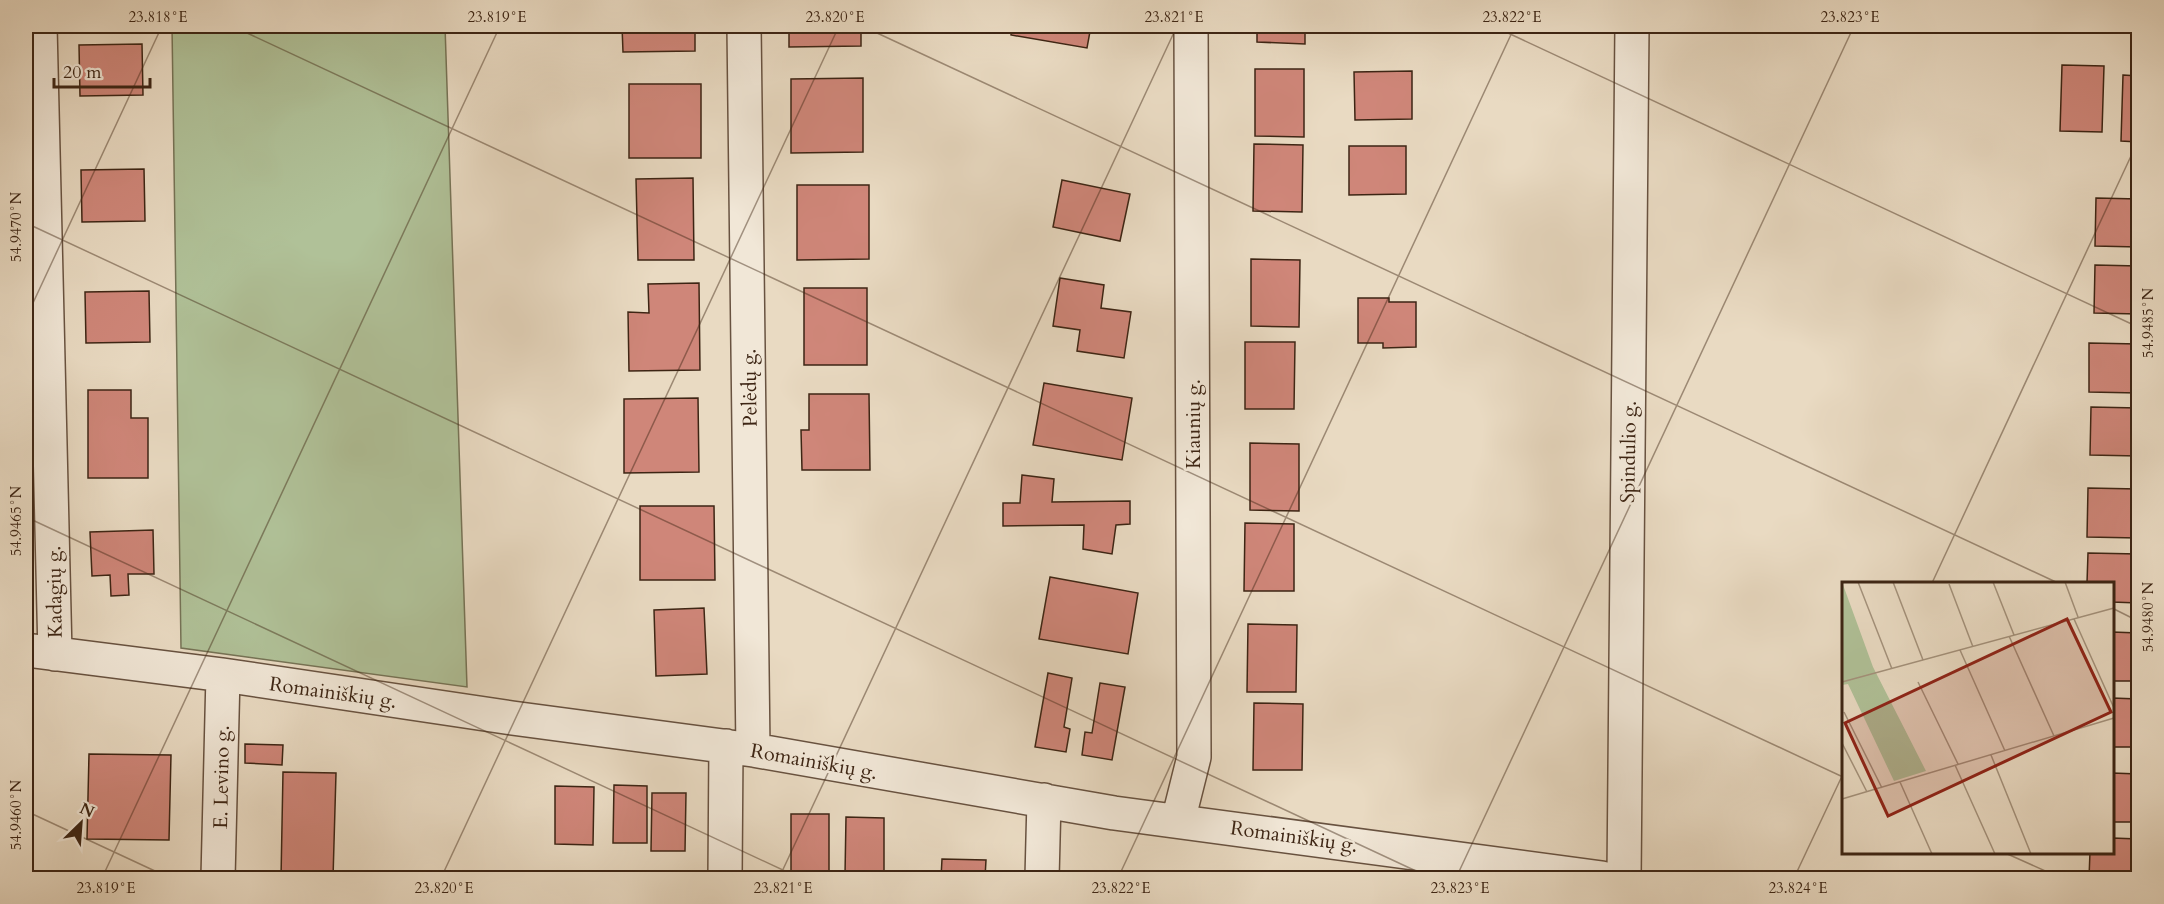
<svg xmlns="http://www.w3.org/2000/svg" width="2164" height="904" viewBox="0 0 2164 904" font-family="Cardo,serif">
	<style>
		.green { fill: #b0c198; stroke: #767356; stroke-width: 1.5 }
		.building { fill: #cf8679; stroke: #3d2514; stroke-width: 1.5 }
		.lines { fill: none; stroke-linecap: round; stroke-linejoin: round }
		.street-casing { stroke: #685240; stroke-width: 36 }
		.street { stroke: #f1e7d7; stroke-width: 33 }
		.ticks { fill: none; stroke: #3d2514; stroke-width: 1.5; stroke-opacity: 0.45 }
		.labels { text-anchor: middle; stroke-width: 5; stroke-linejoin: round; paint-order: stroke }
		.street-label { font-size: 20px; fill: #3d2514; stroke: #f1e7d7 }
		.inset-road { fill: none; stroke: #a4927c; stroke-width: 1.5 }
		.view { fill: #8f2418; fill-opacity: 0.15; stroke: #8f2418; stroke-width: 3 }
		.inset-edge { fill: none; stroke: #3d2514; stroke-width: 3 }
		.neatline { fill: none; stroke: #3d2514; stroke-width: 2 }
		.ticks-label { font-size: 15px; text-anchor: middle; fill: #3d2514 }
	</style>
	<rect width="100%" height="100%" fill="#e9dac2"/>
	<filter id="stains"><feTurbulence type="fractalNoise" baseFrequency=".00333" numOctaves="4"/><feColorMatrix values="0 0 0 0 .2 0 0 0 0 .09 0 0 0 0 .02 0 0 0 .5 -.17"/></filter>
	<radialGradient id="worn" r=".72"><stop offset=".6" stop-color="#630" stop-opacity="0"/><stop offset="1" stop-color="#630" stop-opacity=".3"/></radialGradient>
	<path class="green" d="M172,26H445L467,687L181,648Z"/>
	<path class="building" d="M622,26H695V51L623,52Z
		M789,26H861V46L789,47Z
		M1012,26H1091L1087,48L1011,35Z
		M1257,26H1305V44L1257,42Z
		M142,44L143,95L80,96L79,45Z
		M2062,65L2104,66L2102,132L2060,131Z
		M1255,69H1304V137L1255,136Z
		M1412,71V119L1355,120L1354,72Z
		M2123,75L2138,76V142L2121,141Z
		M863,78V152L791,153V79Z
		M629,84H701V158H629Z
		M1254,144L1303,145L1302,212L1253,211Z
		M1349,146H1406V194L1349,195Z
		M144,169L145,221L82,222L81,170Z
		M693,178L694,260H638L636,179Z
		M1062,180L1130,194L1120,241L1053,227Z
		M797,185H869V259L797,260Z
		M2096,198L2138,199V247L2095,246Z
		M1251,259L1300,260L1299,327L1251,326Z
		M2095,265L2138,266V314L2094,313Z
		M1060,278L1104,285L1101,308L1131,312L1124,358L1077,351L1080,330L1053,326Z
		M699,283L700,370L629,371L628,312L649,313L648,284Z
		M804,288H867V365H804Z
		M149,291L150,342L86,343L85,292Z
		M1358,298H1389V302H1416V347L1383,348V343H1358Z
		M1245,342H1295L1294,409H1245Z
		M2089,343L2138,344V393L2089,392Z
		M1044,383L1132,398L1122,460L1033,445Z
		M88,390H131V418H148V478H88Z
		M809,394H869L870,470H802L801,430H809Z
		M698,398L699,472L624,473V399Z
		M2091,407L2138,408V456L2090,455Z
		M1250,443L1299,444V511L1250,510Z
		M1022,475L1054,479L1052,502L1130,501V524L1116,525L1112,554L1083,549L1084,525L1003,526V503H1020Z
		M2088,488L2138,489V538L2087,537Z
		M640,506H714L715,580H640Z
		M1245,523L1294,524V591H1244Z
		M153,530L154,574H128L129,595L111,596L110,575L92,576L90,532Z
		M2088,553L2138,554V603L2112,602V583H2087Z
		M1050,577L1138,593L1128,654L1039,639Z
		M704,608L707,674L656,676L654,610Z
		M1248,624L1297,625L1296,692H1247Z
		M2112,632L2138,633V681H2112Z
		M1048,673L1072,678L1064,727L1070,729L1066,752L1035,747Z
		M1100,683L1125,687L1112,760L1082,755L1085,732L1092,733Z
		M2112,698L2138,699V747H2112Z
		M1254,703L1303,704L1302,770H1253Z
		M245,744L283,745L282,765L245,763Z
		M89,754L171,755L169,840L87,839Z
		M283,772L336,773L333,878H281Z
		M2112,773L2138,774V822H2112Z
		M614,785L647,786V843H613Z
		M555,786L594,787L593,845L555,844Z
		M652,793H686L685,851H651Z
		M791,814H829V872H791Z
		M846,817L884,818V876L845,875Z
		M2112,838L2138,839V878H2089L2090,852H2112Z
		M942,859L986,860L985,878H941Z"/>
	<g class="lines">
		<defs>
			<path id="street" d="M40,26L55,654
				M744,26L753,750
				M26,650L223,675L512,718L753,750L1114,813L1602,878
				M1178,821L1194,757L1191,26
				M218,878L223,675
				M725,878L726,746
				M1042,878L1044,800
				M1624,878L1632,26"/>
		</defs>
		<use href="#street" class="street-casing"/>
		<use href="#street" class="street"/>
	</g>
	<path class="ticks" d="M232,26L1843,777M862,26L2058,583M1493,26L2138,327M2123,26L2138,33M26,223L1431,878M26,318L162,26M26,517L800,878M1932,583L2138,141M2112,608L2138,621M26,811L170,878M2003,852L2061,878M102,878L500,26M441,878L839,26M779,878L1177,26M1118,878L1515,26M1456,878L1854,26M1794,878L1843,774M2133,878L2138,866"/>
	<g class="labels">
		<g class="street-label">
			<text transform="translate(749 388) rotate(-91)" y="7">Pelėdų g.</text>
			<text transform="translate(1193 424) rotate(-90)" y="7">Kiaunių g.</text>
			<text transform="translate(1628 452) rotate(-89)" y="7">Spindulio g.</text>
			<text transform="translate(54 592) rotate(-91)" y="7">Kadagių g.</text>
			<text transform="translate(333 692) rotate(8)" y="7">Romainiškių g.</text>
			<text transform="translate(814 761) rotate(10)" y="7">Romainiškių g.</text>
			<text transform="translate(221 777) rotate(-89)" y="7">E. Levino g.</text>
			<text transform="translate(1294 836) rotate(8)" y="7">Romainiškių g.</text>
		</g>
	</g>
	<g transform="translate(1842 582)">
		<rect width="272" height="272" fill="#e9dac2"/>
		<path d="M0,0L31,85L84,189L52,199L6,102L0,103Z" fill="#b0c198"/>
		<path class="inset-road" d="M16,0L50,87M51,0L81,78M151,0L172,53M223,0L236,35M107,2L131,65M232,37L272,126M167,54L212,154M118,68L163,169M0,100L272,26M76,100L116,182M2,130L40,206M0,161L25,210M149,173L189,272M113,183L153,272M58,200L90,272M0,217L272,136"/>
		<path class="view" d="M225,37L269,130L46,234L3,141Z"/>
		<rect width="272" height="272" class="inset-edge"/>
	</g>
	<rect width="2164" height="904" fill="none" stroke="#e9dac2" stroke-width="66"/>
	<g transform="translate(81 823) rotate(25)" stroke="#f1e7d7" stroke-width="4.5" paint-order="stroke">
	<path d="M0-4.5L10 22L0 15L-10 22Z" fill="#3d2514"/>
	<text y="-9" font-size="16" font-weight="bold" text-anchor="middle" fill="#3d2514">N</text>
	</g>
	<path d="M54 78v9h96v-9" fill="none" stroke="#3d2514" stroke-width="3"/>
	<text x="63" y="78" font-size="18" fill="#3d2514" stroke="#f1e7d7" stroke-width="4.5" paint-order="stroke">20 m</text>
	<rect x="33" y="33" width="2098" height="838" class="neatline"/>
	<g class="ticks-label">
		<text x="158" y="22">23.818°E</text>
		<text x="497" y="22">23.819°E</text>
		<text x="835" y="22">23.820°E</text>
		<text x="1174" y="22">23.821°E</text>
		<text x="1512" y="22">23.822°E</text>
		<text x="1850" y="22">23.823°E</text>
		<text transform="translate(16 227) rotate(-90)" y="5">54.9470°N</text>
		<text transform="translate(2148 323) rotate(-90)" y="5">54.9485°N</text>
		<text transform="translate(16 521) rotate(-90)" y="5">54.9465°N</text>
		<text transform="translate(2148 617) rotate(-90)" y="5">54.9480°N</text>
		<text transform="translate(16 815) rotate(-90)" y="5">54.9460°N</text>
		<text x="106" y="893">23.819°E</text>
		<text x="444" y="893">23.820°E</text>
		<text x="783" y="893">23.821°E</text>
		<text x="1121" y="893">23.822°E</text>
		<text x="1460" y="893">23.823°E</text>
		<text x="1798" y="893">23.824°E</text>
	</g>
	<rect width="100%" height="100%" filter="url(#stains)"/>
	<rect width="100%" height="100%" fill="url(#worn)"/>
</svg>
